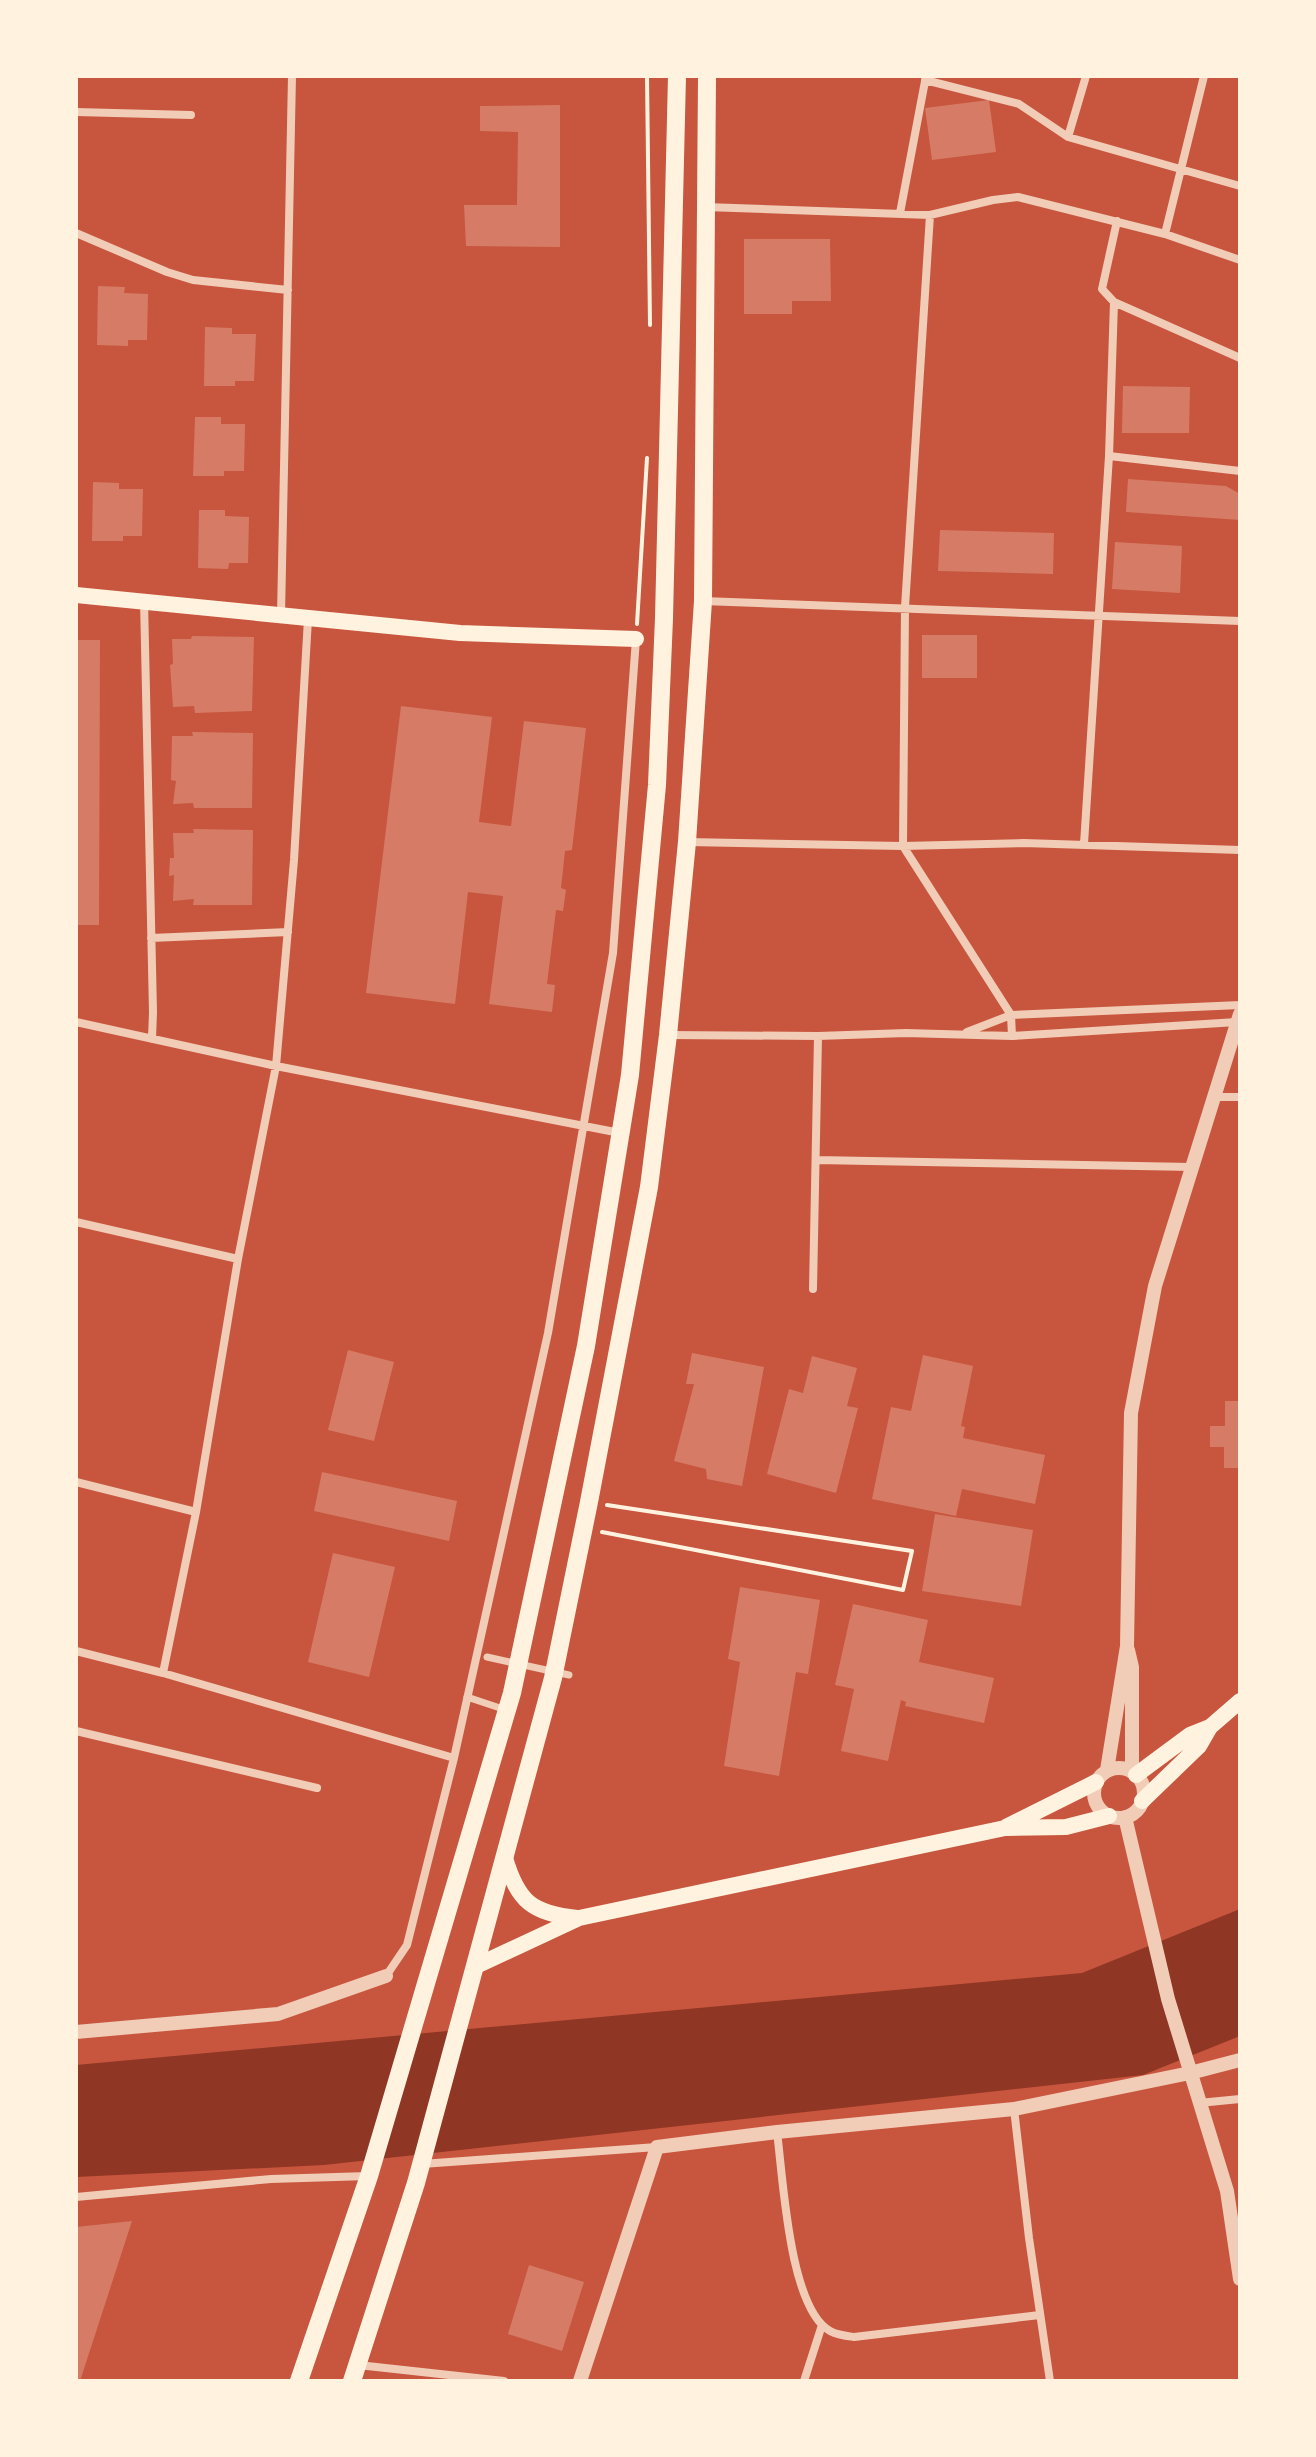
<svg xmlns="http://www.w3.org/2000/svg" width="1316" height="2457" viewBox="0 0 1316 2457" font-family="Cabin,sans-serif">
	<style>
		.water { fill: #8f3625 }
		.building { fill: #d67c66 }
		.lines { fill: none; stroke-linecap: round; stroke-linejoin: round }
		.path { stroke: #fff3e0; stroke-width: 4 }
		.pedestrian { stroke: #f1ccb7; stroke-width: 7 }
		.minor { stroke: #f1ccb7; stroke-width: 8 }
		.tertiary { stroke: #f1ccb7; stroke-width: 14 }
		.secondary { stroke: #fff3e0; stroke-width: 16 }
		.trunk { stroke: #fff3e0; stroke-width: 18 }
	</style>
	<rect width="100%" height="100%" fill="#c8553d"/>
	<path class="water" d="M1240,1909V2036L1143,2075L324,2165L76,2177V2065L1082,1973Z"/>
	<path class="building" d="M989,100L996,152L932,160L925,108Z
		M560,105V247L466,246L464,205H517L518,132L480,131V106Z
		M744,239H830L831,301H792V314H744Z
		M98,286L125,287L124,293L148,294L147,340H128V346L97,345Z
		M205,327L232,328V334H256L254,381H235V386H204Z
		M1123,386L1190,387L1189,433H1122Z
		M195,417H221V424H245L244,471H224V476H193Z
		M1128,479L1226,486L1240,494V520L1126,512Z
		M93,482L119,483V489H143L142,536H123V541H92Z
		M199,510H225V516L249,517L248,563H229L228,569L198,568Z
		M940,530L1054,533L1053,574L938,571Z
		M1115,542L1182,546L1180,593L1112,589Z
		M922,635H977V678H922Z
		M192,636L254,637L252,711L195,713L194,706L173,707L170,665L173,664L172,639H191Z
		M76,640H100L99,925H76Z
		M401,706L492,717L479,822L511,826L524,721L586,728L572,850L565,851L561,888L566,890L563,911L556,910L547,984L555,985L552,1012L489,1004L503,896L468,892L455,1004L366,993Z
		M192,732L253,733L252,808H194L193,803L173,804L176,781L171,780L172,736H193Z
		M193,829L253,830L252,905H193L194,899L173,901L174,875L169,876L170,858H174L173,833H194Z
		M348,1350L394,1362L374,1441L328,1430Z
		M692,1353L764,1367L742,1486L707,1479L706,1469L674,1461L694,1384H686Z
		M923,1355L973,1366L961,1426L965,1427L963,1438L1045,1455L1035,1504L962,1489L956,1516L872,1499L891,1407L911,1411Z
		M812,1356L857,1368L847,1406L858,1408L836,1493L767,1474L789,1389L803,1393Z
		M1225,1401H1240V1468H1224V1447H1210V1426H1225Z
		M322,1472L457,1501L449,1541L314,1511Z
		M935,1514L1033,1530L1021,1606L922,1591Z
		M333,1553L395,1567L369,1677L308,1662Z
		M740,1587L820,1600L808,1674L796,1672L779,1776L724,1766L740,1662L728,1659Z
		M853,1604L928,1620L919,1662L994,1678L984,1723L905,1706L906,1702L901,1700L888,1761L841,1751L854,1689L835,1685Z
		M132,2221L80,2381H76V2227Z
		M529,2265L584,2282L562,2351L508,2334Z"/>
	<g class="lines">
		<path class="path" d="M647,76L650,325
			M637,624L647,458
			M602,1532L903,1590L912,1551L607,1505"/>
		<path class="pedestrian" d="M487,1657L569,1675
			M467,1697L506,1710"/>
		<path class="minor" d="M925,80L1019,104L1068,137L1240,186
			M76,112L191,115
			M1068,137L1086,76
			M705,207L930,215L993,200L1018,197L1165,234L1240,260
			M900,213L926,76
			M930,215L905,607L903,846L1011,1015L1012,1036
			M76,233L167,272L193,280L288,290
			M1165,234L1204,76
			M1114,302L1240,358
			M1109,456L1240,471
			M144,600L153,1012L152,1039
			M703,601L1240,621
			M281,615L292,76
			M687,842L903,846L1024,843L1240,850
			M1084,844L1109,456L1114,302L1102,289L1117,221
			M151,938L288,932
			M76,1022L276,1066L620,1133
			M967,1032L1011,1015L1240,1005
			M669,1035L818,1036L906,1033L1012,1036L1237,1022
			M1214,1097H1240
			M816,1160L1192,1167
			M76,1222L238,1259
			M813,1289L818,1036
			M76,1482L196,1512
			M76,1651L163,1673L454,1758
			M163,1673L196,1512L238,1259L276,1066L294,860L308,619
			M76,1731L317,1788
			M386,1976L407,1945L424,1877L454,1758L548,1333L613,953L636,639
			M1199,2103L1240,2099
			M1014,2109L1029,2238L1050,2381
			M777,2132C783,2177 789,2308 830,2331C837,2335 846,2336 854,2337L1040,2315
			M422,2164L657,2147
			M76,2197L271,2179L368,2176
			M358,2365L504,2381
			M804,2381L822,2325"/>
		<path class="tertiary" d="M1128,1650L1132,1667V1772
			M1094 1793a25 25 0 1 1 50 0a25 25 0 1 1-50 0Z
			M1107,1770L1127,1646L1131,1413L1155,1286L1240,1014
			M1125,1817L1168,1999L1227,2191L1240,2279
			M76,2032L278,2014L386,1976
			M580,2381L657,2147L777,2132L1014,2109L1190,2073L1240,2060"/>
		<path class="secondary" d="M76,595L460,633L636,639
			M1210,1727L1240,1701
			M1136,1775L1190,1735L1210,1727L1199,1746L1142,1801
			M1006,1827L1096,1782
			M505,1858C518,1902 532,1913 577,1918
			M476,1966L579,1918L1005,1828L1066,1827L1109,1816"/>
		<path class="trunk" d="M299,2381L369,2176L512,1693L586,1346L630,1075L657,785L664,618L677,76
			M352,2381L416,2183L553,1678L589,1502L649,1187L668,1035L687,842L703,601L707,76"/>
	</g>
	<rect width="1316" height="2457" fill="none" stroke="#fff3e0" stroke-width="156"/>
</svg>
